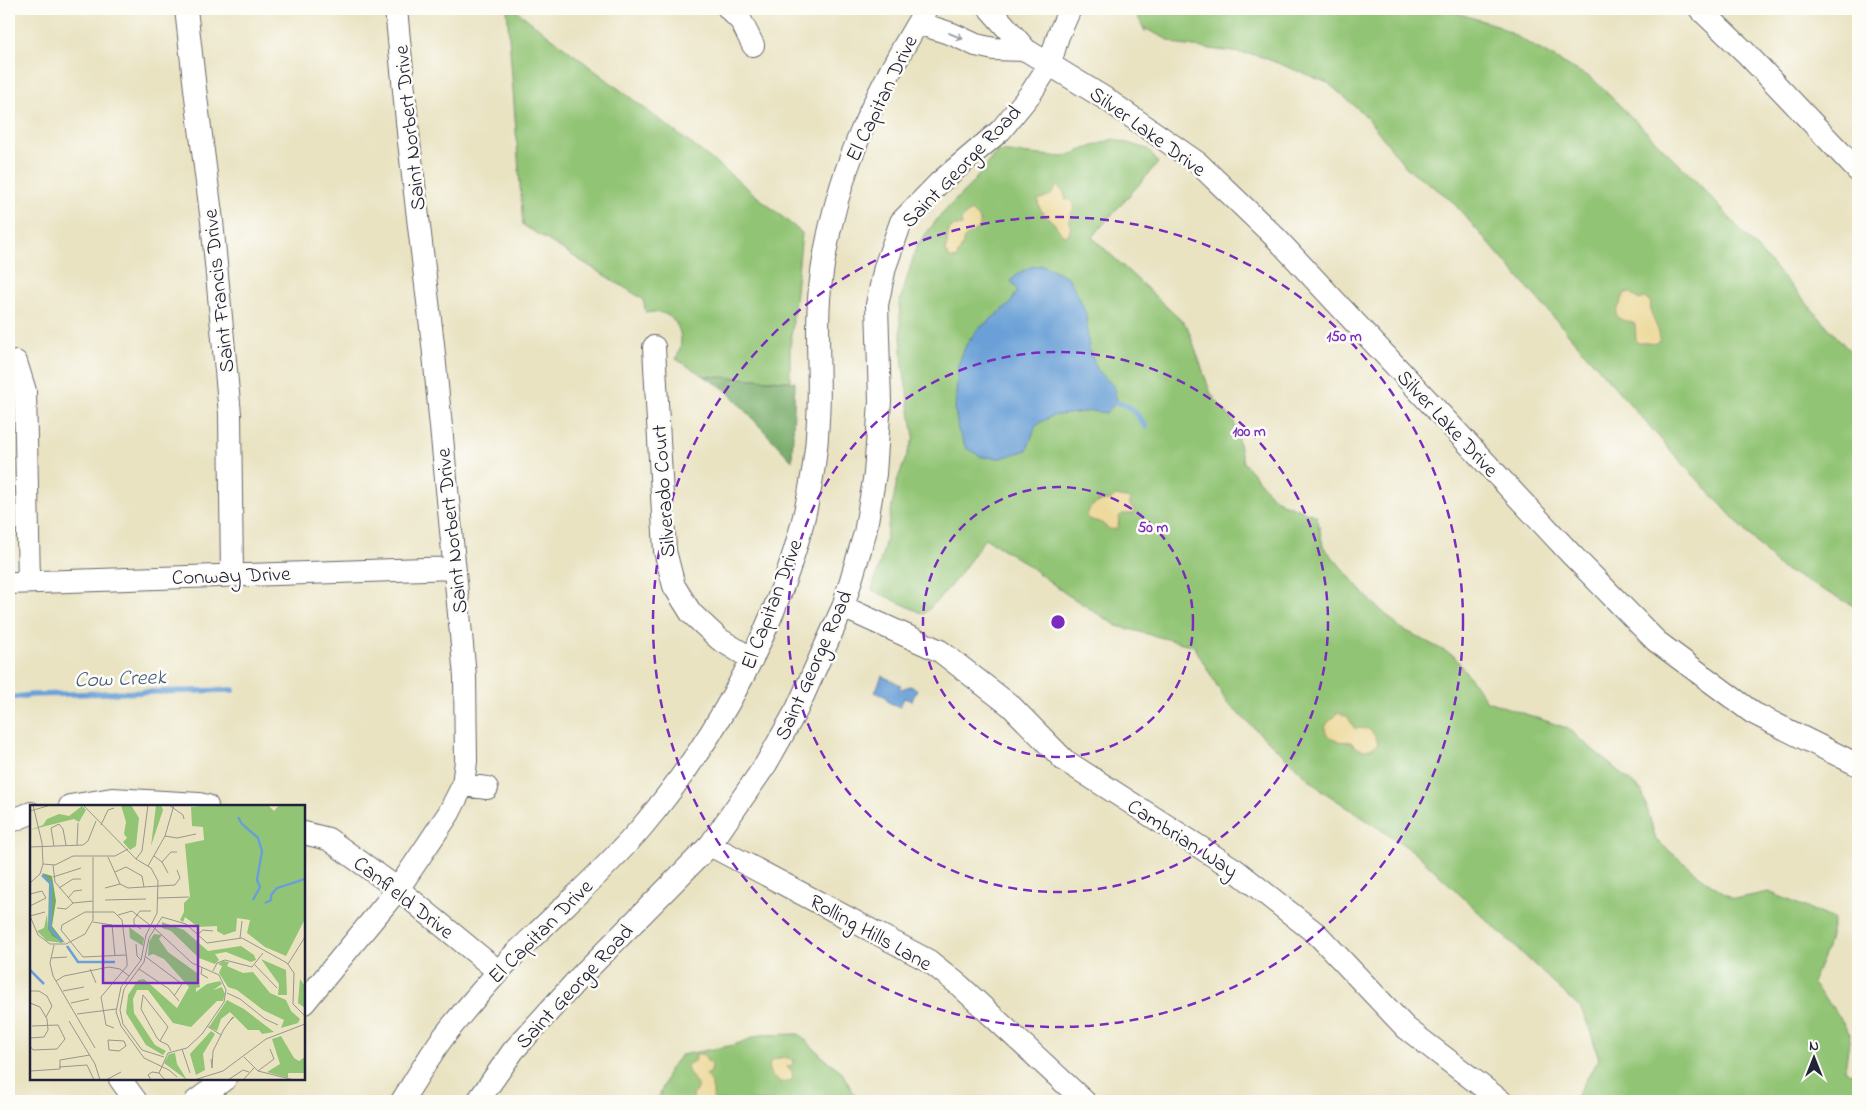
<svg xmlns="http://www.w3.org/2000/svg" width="1867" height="1110" viewBox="0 0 1867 1110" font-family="'Indie Flower',sans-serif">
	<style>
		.green { fill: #92c475; stroke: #5a7358 }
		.forest { fill: #75aa66; stroke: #4c6650 }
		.sand { fill: #eeda9e; stroke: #887e6c }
		.water { fill: #6aa0d7; stroke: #466189 }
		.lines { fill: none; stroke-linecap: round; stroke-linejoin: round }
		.stream { stroke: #6aa0d7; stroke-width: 5.5 }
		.minor-casing { stroke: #68666a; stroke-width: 24 }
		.minor { stroke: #fff; stroke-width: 22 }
		.oneway { stroke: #9c9ca7 }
		.ring { fill: none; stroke: #7b2cbf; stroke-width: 2.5; stroke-dasharray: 9 6 }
		.labels { text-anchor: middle; stroke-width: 5; stroke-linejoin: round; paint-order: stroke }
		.street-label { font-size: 21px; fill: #22223b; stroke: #fdfcf7 }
		.water-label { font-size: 22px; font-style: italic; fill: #425b81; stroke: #fdfcf7 }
		.inset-river { fill: none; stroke: #6aa0d7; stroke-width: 2.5 }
		.inset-road { fill: none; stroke: #99968c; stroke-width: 1 }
		.view { fill: #7b2cbf; fill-opacity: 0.15; stroke: #7b2cbf; stroke-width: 2.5 }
		.inset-edge { fill: none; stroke: #22223b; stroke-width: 2.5 }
		.centre { fill: #7b2cbf; stroke: #fdfcf7; stroke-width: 2.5 }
		.ring-label { font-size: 15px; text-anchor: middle; font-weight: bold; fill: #7b2cbf; stroke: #fdfcf7; stroke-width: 5; stroke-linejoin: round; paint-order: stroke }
	</style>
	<rect width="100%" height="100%" fill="#fdfcf7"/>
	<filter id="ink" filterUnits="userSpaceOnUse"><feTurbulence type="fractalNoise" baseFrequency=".02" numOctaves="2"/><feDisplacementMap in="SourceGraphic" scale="10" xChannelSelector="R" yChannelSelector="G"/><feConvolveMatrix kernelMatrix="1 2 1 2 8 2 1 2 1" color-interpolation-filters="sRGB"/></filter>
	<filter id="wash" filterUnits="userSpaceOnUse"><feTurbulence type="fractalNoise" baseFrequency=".0096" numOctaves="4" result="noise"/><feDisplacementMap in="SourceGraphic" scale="20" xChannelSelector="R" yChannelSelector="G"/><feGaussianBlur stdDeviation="1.12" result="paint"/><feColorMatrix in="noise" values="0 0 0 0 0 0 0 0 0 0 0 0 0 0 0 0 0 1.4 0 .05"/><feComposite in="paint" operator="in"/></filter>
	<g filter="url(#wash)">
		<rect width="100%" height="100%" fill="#e9e3c2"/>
		<path class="green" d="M507,9H514L715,162L802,233L790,348V381L704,376L676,359C689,336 675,306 646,313L643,299L523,225Z
			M1134,9H1444L1496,25L1594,80L1699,184L1846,347L1858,357V608L1779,567L1671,451L1449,198L1407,168L1364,114L1328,83L1257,55L1179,45L1144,28L1146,33Z
			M1113,139L1148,149L1158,163L1092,237L1187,326L1211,394L1234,422L1243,462L1273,497L1282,503L1317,516L1323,546L1366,596L1399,627L1454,656L1487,701L1567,728L1642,791L1656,840L1705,880L1734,899L1769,892L1834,919L1827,948L1812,983L1833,1008L1850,1034L1845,1070L1858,1076V1101H1580L1577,1095L1599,1059L1589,1027L1581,1009L1416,853L1321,790L1227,703L1194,646L1117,626L1065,593L1022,561L985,538C967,566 948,591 924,614L872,590L883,552L897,481L914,437L903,366L899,304L917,245L939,217L974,181L997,151L1063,157Z
			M799,1034L824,1058L841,1071L858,1101H653L659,1097L669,1070L681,1055L734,1045L760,1035Z"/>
		<path class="forest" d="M704,376L795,382L792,461L725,389Z"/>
		<path class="sand" d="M1057,186L1064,192L1066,201L1068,199L1074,204C1075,211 1070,212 1070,219C1070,225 1072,229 1068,235L1064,236C1059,232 1058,228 1054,223C1047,216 1038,211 1038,200L1051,195Z
			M971,211L980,220V227L964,238L962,246L956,259L950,258L945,251C949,241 946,234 951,227L962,225L961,219Z
			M1625,293H1631L1639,300L1645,298L1650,301C1651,304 1650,309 1651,313C1653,322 1671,347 1648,343C1643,342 1641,344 1636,342L1635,324C1628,319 1618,323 1616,313Z
			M1116,496L1130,499V506L1134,509L1133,514H1122L1119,517L1118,528C1108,533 1106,524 1099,522C1093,520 1091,521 1087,516C1089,504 1099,501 1110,501L1111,498Z
			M1337,713H1339L1348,717L1354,728L1369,729L1375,736L1378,743C1369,753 1359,752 1351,742C1340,741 1332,743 1325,731L1326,725Z
			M703,1054L707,1061L712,1064L711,1072L706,1075C712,1080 714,1093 713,1101H694L693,1097C693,1094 696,1092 697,1089C699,1081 687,1076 687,1065L696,1060L695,1055Z
			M783,1057L793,1059L794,1064L787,1067L792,1071L793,1079L783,1083C772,1079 765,1071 772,1060Z"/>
		<path class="water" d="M1043,265L1068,277L1080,299L1086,314L1089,349L1097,369L1114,387L1117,402L1106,413L1092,411L1052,416L1036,425L1027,450L1001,458L982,457L966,448L958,430L955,410L958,365L966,345L977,330L1010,304L1018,290L1011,281C1020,270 1030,266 1043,265Z
			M882,676L901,685L899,688L901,689L910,686L917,689L912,701L904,698L900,707L888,702L886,697L875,692Z"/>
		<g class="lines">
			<path class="stream" d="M1110,402C1129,402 1136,413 1146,427
				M9,698L31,695L233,690"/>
		</g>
	</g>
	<g filter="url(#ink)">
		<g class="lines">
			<defs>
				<path id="minor" d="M186,9L195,89L212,221L230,414L232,574
					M729,9L741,21L753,45
					M990,9L1026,50L1106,99L1198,163L1277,239L1570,553L1656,641L1753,713L1858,765
					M1700,9L1746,53L1858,171
					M918,23L952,34L976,45L994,49L1026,50
					M654,347L665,551L674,586L691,613L719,639L752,659
					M16,362L25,391L29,582
					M9,583L454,568
					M843,607L940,651L1011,706L1064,760L1234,869L1318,935L1406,1028L1501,1101
					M463,785L487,788
					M70,806L112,799L199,804L207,806
					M9,822L31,813
					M304,833L328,839L398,889L499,972
					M710,845L929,961L959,985L1084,1101
					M304,1003L398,889L449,813L463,785L466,761L465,676L433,344L409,142L396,9
					M120,1079L136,1101
					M196,1101L225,1079
					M402,1101C414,1082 426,1062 439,1043C460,1014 484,988 508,961C519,949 532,938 544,926C577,894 611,863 641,828C700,758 749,677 781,591C801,537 816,477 818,420C821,376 815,332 820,288C832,181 871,99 926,9
					M478,1101L513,1051L578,979L710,845L766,764L797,709L843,607L865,533L875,474L880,401L877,305L885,267L901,222L940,182L1001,130L1031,93L1050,64L1058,36L1070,9"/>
			</defs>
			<use href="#minor" class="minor-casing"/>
			<use href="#minor" class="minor"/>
		</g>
		<defs><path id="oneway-shaft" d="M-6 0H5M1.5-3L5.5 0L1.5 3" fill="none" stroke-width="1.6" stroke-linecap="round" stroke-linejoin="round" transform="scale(1.25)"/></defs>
		<use class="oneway" href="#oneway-shaft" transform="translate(956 36) rotate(23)"/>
	</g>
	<g class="ring">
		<circle cx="1058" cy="622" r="135"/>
		<circle cx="1058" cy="622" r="270"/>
		<circle cx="1058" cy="622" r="405"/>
	</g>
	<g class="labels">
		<g class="street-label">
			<text transform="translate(881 98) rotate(-64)" y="7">El Capitan Drive</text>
			<text transform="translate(409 128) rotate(-96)" y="7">Saint Norbert Drive</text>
			<text transform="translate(1148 131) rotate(36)" y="7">Silver Lake Drive</text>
			<text transform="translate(961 166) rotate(-46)" y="7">Saint George Road</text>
			<text transform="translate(218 291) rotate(-96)" y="7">Saint Francis Drive</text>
			<text transform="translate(1448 423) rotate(47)" y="7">Silver Lake Drive</text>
			<text transform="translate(663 491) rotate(-94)" y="7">Silverado Court</text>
			<text transform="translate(451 531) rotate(-96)" y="7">Saint Norbert Drive</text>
			<text transform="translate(231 575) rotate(-2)" y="7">Conway Drive</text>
			<text transform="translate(771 604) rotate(-69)" y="7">El Capitan Drive</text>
			<text transform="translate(813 665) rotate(-66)" y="7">Saint George Road</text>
			<text transform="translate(1183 838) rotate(33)" y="7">Cambrian Way</text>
			<text transform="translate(404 897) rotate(38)" y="7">Canfield Drive</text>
			<text transform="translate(540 931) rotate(-45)" y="7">El Capitan Drive</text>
			<text transform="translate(871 932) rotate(29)" y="7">Rolling Hills Lane</text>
			<text transform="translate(574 986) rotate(-47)" y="7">Saint George Road</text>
		</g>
		<g class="water-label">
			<text transform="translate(120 677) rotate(-2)" y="8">Cow Creek</text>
		</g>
	</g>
	<g transform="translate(30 805)">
		<rect width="275" height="275" fill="#e9e3c2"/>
		<path d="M91,0H101L109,13L106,41L100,45L93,37L97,33L94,29L96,17ZM126,0H131L133,5L121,41ZM183,0H238L244,6L249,0H275V114L256,151L235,142L217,128L220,115L207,113L206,126L194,130L187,126V121L168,122L155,112L153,117L150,115L154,107V98L160,92L155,39L174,35L173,22L162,21L161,2ZM52,1L56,5L49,17L44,14L0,25L13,20L17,14L29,9L39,11ZM17,109L18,122L33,138L17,136L7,126L14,123ZM132,117L154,125L178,146L211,141L224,150L226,155L221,157L196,147L185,149L189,155L185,159L169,153L141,126L132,123ZM99,122L114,133L113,141L100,133ZM124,129L132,130L129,134L138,147L167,168L170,182L166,183V187L177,179L190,176L192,179L183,185L192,182L195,189L193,196H187L161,222L143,218L118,185H107L103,194L104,208L125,240L136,246L133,250L116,240L96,208L98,190L108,175L114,174L147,203L159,182L134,154L123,149L118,151L119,137ZM231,154L256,165L257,190H248L249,179ZM193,156L199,157L197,161L213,168L223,167L240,188L256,195L261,206L270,214L268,218L251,223L254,215L233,205L207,185L198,182L189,168L192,161L188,159ZM270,174L275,181V203L268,198ZM197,195L214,204L244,227L232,229L229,225H218L200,207L191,214L187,226L179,222ZM181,226L185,229L173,249L175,265L166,270L160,249ZM251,231L264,253L269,256L275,252V268H258V273L237,267L250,259L242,234ZM145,248L147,259L157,275L134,258L139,249Z" fill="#92c475"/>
		<path d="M12,68L22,71L26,96L22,121L35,138L22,131L18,124L19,77Z" fill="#75aa66"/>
		<path class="inset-river" d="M208,12L212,19L228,33L232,46L227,75L230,82L223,95M12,70L21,79L20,123L32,137M235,98L241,95V90L247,83L275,74M37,141L48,157H85M0,165L14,179"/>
		<path class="inset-road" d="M53,0L106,54L121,63L128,76L127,108L116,130L111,155L91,182L86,207L91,221L114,253L139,265L147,272M139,0L153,10L154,14M0,6L21,0M71,20L78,5L84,3M135,31L147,33L166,29M47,40L48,18M24,41L21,23L29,19L33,24L36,40M0,42L53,40L58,36L66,16M124,51L132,57L138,68M78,52L90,79L98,83L145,80L150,73L147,65M106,54L112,46L118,0M132,57L141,47H147M13,59L25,60L43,51H85L98,44M23,60L25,77L43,98L63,96M118,61L135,31L144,0M85,67L96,62L112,71L114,82M23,72L51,63M0,78L10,69L13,59L12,38L3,0M29,83L43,74H51M75,83L90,79M0,89L12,86L16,93L0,101M38,93L44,86L52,85M128,93L159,92M75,95L116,94M27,103L36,104L43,98M88,110L102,106L121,121M0,111L8,130L20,139H36L55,129L63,115V52M0,111L15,107M63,117L82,120L85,151M121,120L162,158L189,170L196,185L194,197L172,229L157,243L138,248L129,268M111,124L104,119V114L110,106H121M167,130L173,125L183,126M210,133L212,116M106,139L107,151L111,155M24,140L20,158L23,171L65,243M116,152L152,179L144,191M21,153L37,152M258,159L275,132M225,160L247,183M172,162L171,169L178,173M60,164L66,178M109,164L139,184L149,196M183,166L187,158L195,155L222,162L233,148M26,176L34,171L79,162L90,164L99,171M0,186H9L17,191L22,201L16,212M33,186L54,182M197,188L210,194L235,214L248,220M0,198L10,202L17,214L18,225L14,232L0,233M41,198L59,194M47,209L86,204M39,216L65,259L70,275M177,221L191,230M84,223L76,220L71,192L97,161V156L95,139L92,115L84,107H55L32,120L31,125L53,152L96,150M78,235L94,236L96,241L89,246L79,245ZM130,236L138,222L113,190L111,204L127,233L130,236L138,240L141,246M0,241L3,245L27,244L35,234L28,220L2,221M152,244L160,268M134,252L112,245L93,219L90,205L94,184L114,157L119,133L132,112L156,119L177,138L212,133L257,158L264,168L263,199L275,211M214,252L228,266L264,275M181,254L182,263L183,246L194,224L202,213L204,212L198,218M29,262L57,260L64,275M0,266L30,264V255L60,250M228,266L244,254L240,244M76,275L91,267M121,275L118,270L122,267L129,268L135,275M164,275L193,266L236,234L275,219M198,275L213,265L219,267M213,275L224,263"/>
		<path class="view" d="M73,121H168V178H73Z"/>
		<rect width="275" height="275" class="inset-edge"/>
	</g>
	<circle cx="1058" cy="622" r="8" class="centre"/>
	<g class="ring-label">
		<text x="1344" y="341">150 m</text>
		<text x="1249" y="436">100 m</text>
		<text x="1153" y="532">50 m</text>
	</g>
	<rect width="1867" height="1110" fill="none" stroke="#fdfcf7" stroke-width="30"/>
	<g transform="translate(1814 1058)" stroke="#fdfcf7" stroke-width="4" paint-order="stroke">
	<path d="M0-4L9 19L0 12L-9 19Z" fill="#22223b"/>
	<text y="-8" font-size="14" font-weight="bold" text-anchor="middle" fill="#22223b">N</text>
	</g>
</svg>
